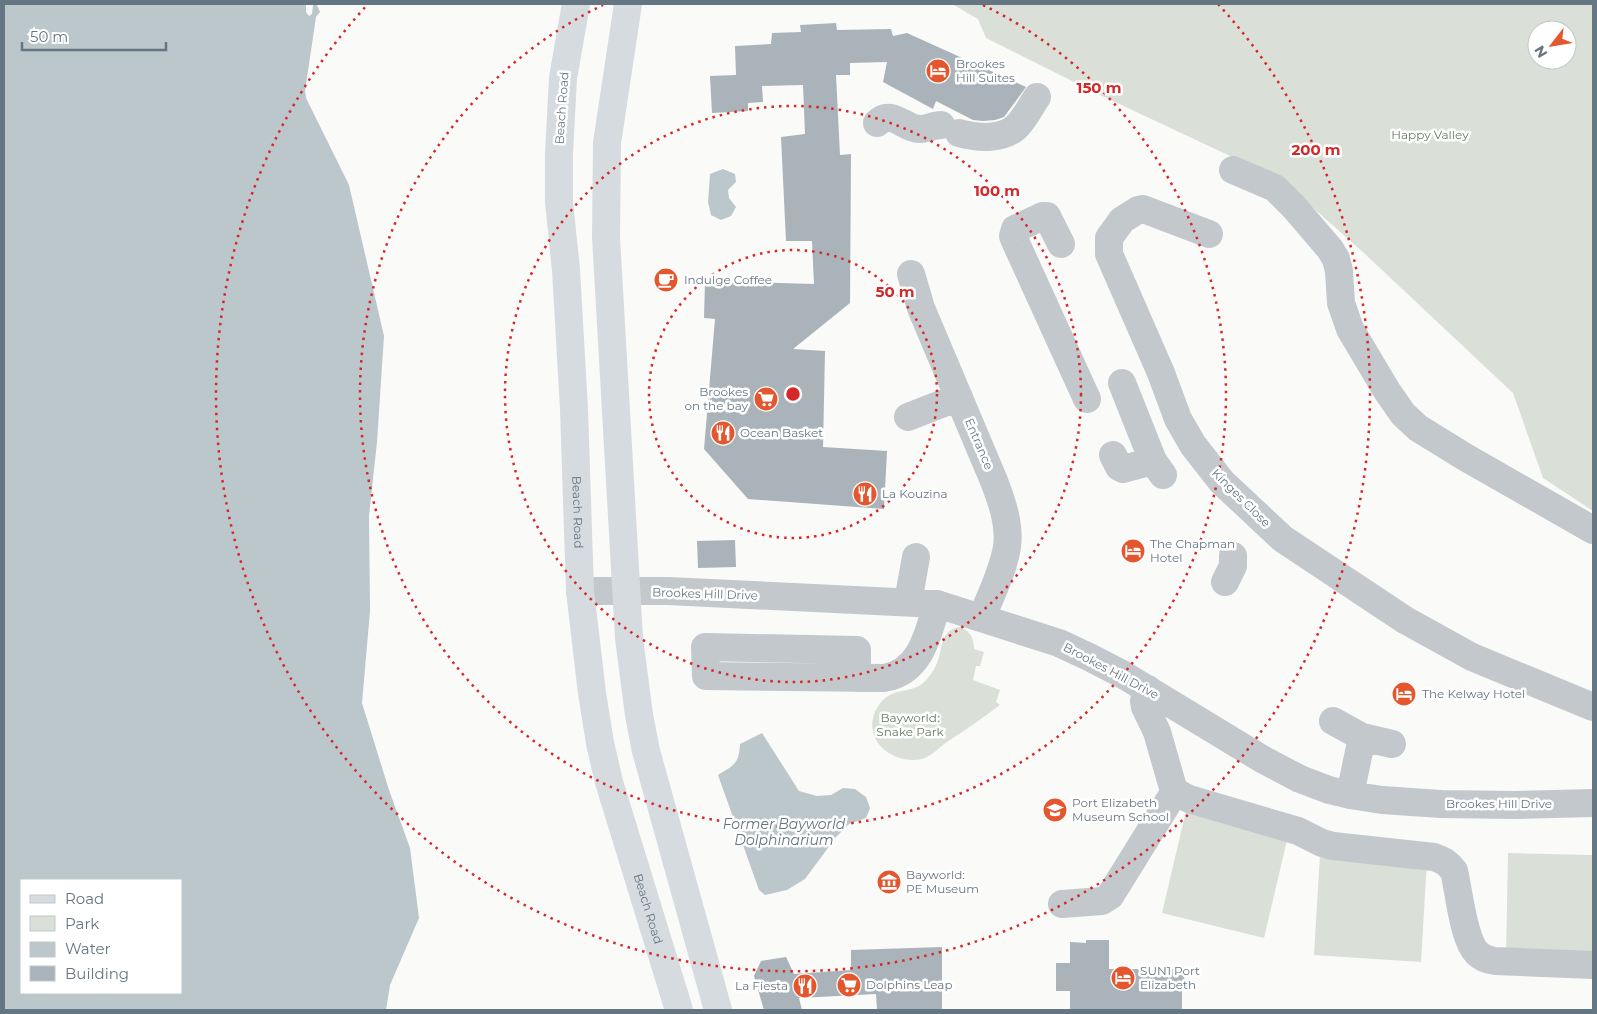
<svg xmlns="http://www.w3.org/2000/svg" width="1597" height="1014" viewBox="0 0 1597 1014" font-family="Montserrat,sans-serif">
	<style>
		.green { fill: #dadfd7; fill-rule: evenodd }
		.water { fill: #bbc7cb; fill-rule: evenodd }
		.building { fill: #aab3b9 }
		.lines { fill: none; stroke-linecap: round; stroke-linejoin: round }
		.minor { stroke: #c3c8cc; stroke-width: 28 }
		.major { stroke: #d6dbdf; stroke-width: 28 }
		.ring { fill: none; stroke: #d62828; stroke-width: 2.5; stroke-dasharray: 2.5 5 }
		.labels { text-anchor: middle; stroke-width: 5; stroke-linejoin: round; paint-order: stroke }
		.poi-label { font-size: 12px; fill: #657683; stroke: #fff; text-anchor: start }
		.street-label { font-size: 12px; fill: #657683; stroke: #fff }
		.park-label { font-size: 12px; fill: #687a64; stroke: #fff }
		.water-label { font-size: 14px; font-style: italic; fill: #60757c; stroke: #fff }
		.centre { fill: #d62828; stroke: #fff; stroke-width: 2.5 }
		.ring-label { font-size: 15px; text-anchor: middle; font-weight: bold; fill: #d62828; stroke: #fff; stroke-width: 5; stroke-linejoin: round; paint-order: stroke }
	</style>
	<rect width="100%" height="100%" fill="#fafaf8"/>
	<path class="green" d="M952,4H1593V511L1543,478L1513,393L1365,254L1283,181L1096,93L986,38L978,19ZM1537,30H1567V60H1537Z
		M959,627C970,630 974,638 974,649L984,652L980,666H976L973,680L1000,690L996,702L1000,705C983,718 965,730 947,742C939,748 931,756 922,759C907,763 887,756 878,743C871,732 870,720 877,708C892,683 913,697 927,679C931,674 935,669 937,663C943,649 940,630 959,627Z
		M1186,811L1288,836L1264,938L1162,913Z
		M1508,853L1593,855V958L1506,957Z
		M1320,854L1427,860L1421,962L1314,955Z"/>
	<path class="water" d="M4,4H306V12L309,16L312,14L313,5H317L320,12L316,17L305,91L306,98L349,185L384,336L377,442L369,516L370,611L362,703L389,790L410,848L419,918L390,985L386,1010H4ZM21,880H181V993H21Z
		M723,169L735,174L736,182L728,190L729,198L736,207L731,216L721,220L711,215L708,202L710,174Z
		M762,733L799,791L817,796L831,795L843,788L855,789L866,797L870,808L866,818L849,824L836,837L805,879L787,890L765,895L759,890L718,775C734,765 739,764 740,744Z"/>
	<path class="building" d="M836,23L837,30L891,29L893,36L907,33L1026,87L1004,117L995,120L983,121L973,120L936,101L933,109L883,82L887,62L850,63V75H836L840,155L851,154L850,303L793,349L825,351L823,447L887,451L884,509L748,499L704,449L715,319L704,318L705,281L814,284L812,241H786L781,137L805,134L803,85L762,86L763,102L748,103V111L712,113L710,76L736,75L735,46L771,44L772,33L801,32L800,25Z
		M735,540L736,567L698,568L697,541Z
		M1086,940H1109V969H1183L1185,984H1182V1009L1070,1010V991H1056V963H1070V942L1086,943Z
		M942,947V1010H877L876,994L799,998L802,1010H764L754,976L761,961L786,957L794,974L851,970V950Z"/>
	<g class="lines">
		<path class="minor" d="M877,123C892,108 905,130 921,129C927,129 934,125 941,125
			M959,133C977,138 1005,141 1019,124C1026,116 1031,106 1037,97
			M1233,170L1275,188L1294,207L1330,249L1336,259L1339,271L1341,303L1350,329L1387,391L1403,414L1418,428L1465,457L1593,530
			M1209,234L1143,209L1138,210L1122,220L1109,238V254L1161,373L1178,419L1193,445L1222,482L1283,539L1405,620L1472,657L1593,707
			M1061,244L1047,216H1043L1015,229L1013,236L1015,241L1087,399
			M911,274L921,308L994,481C1002,502 1010,524 1007,547C1003,571 991,595 982,617
			M1122,383L1153,461L1163,475
			M908,417L959,397
			M1113,455L1119,467L1123,469L1153,461
			M1225,582L1233,566V556
			M580,591H668L937,604L1059,643L1089,657L1122,674L1262,759L1300,779L1329,790L1350,795L1382,800L1441,804L1514,805L1593,803
			M908,602L916,557
			M857,678V650L705,647L706,676L884,678C921,672 928,634 937,604
			M1148,689L1144,701L1145,707L1157,732L1174,791L1189,799L1298,831L1322,843L1333,846L1434,857C1443,860 1448,863 1454,871C1459,891 1463,939 1477,953C1482,958 1488,960 1495,961L1593,965
			M1333,721L1362,737L1350,795
			M1362,737L1392,744
			M1062,904L1102,901L1110,896L1172,796L1174,791"/>
		<g class="major">
			<path id="s1" d="M576,4L563,78L559,153V202L566,270L574,409L580,591L592,693L600,743L609,782L679,1010"/>
			<path d="M628,4L607,143L606,237L629,638L639,715L646,751L718,1010"/>
		</g>
	</g>
	<g class="ring">
		<circle cx="793" cy="394" r="144"/>
		<circle cx="793" cy="394" r="288"/>
		<path d="M983 5A433 433 0 1 1 603 5"/>
		<path d="M1218 4A577 577 0 1 1 368 4"/>
	</g>
	<defs>
		<symbol id="hotel-disc" viewBox="-11 -11 22 22"><circle r="9.5" fill="#e4572e" stroke="#fff"/><path d="M-6-4.5h1.5V1H6V5H4.5V3h-9V5H-6ZM-4 0a1.8 1.8 0 1 1 3.6 0ZM.5 0V-2.5h3Q6-2.5 6 0Z" fill="#fff"/></symbol>
		<symbol id="cafe-disc" viewBox="-11 -11 22 22"><circle r="9.5" fill="#e4572e" stroke="#fff"/><path d="M-5.5-4.5H6V0H3Q3 3.5 0 3.5H-2.5Q-5.5 3.5-5.5 0ZM3-3.2v2h1.7v-2ZM-6 4.5H4V6H-6Z" fill="#fff"/></symbol>
		<symbol id="supermarket-disc" viewBox="-11 -11 22 22"><circle r="9.5" fill="#e4572e" stroke="#fff"/><path d="M-6-5.5h2.5l.6 2H6L4.5 2H-2.5L-4.4-4H-6ZM-1.5 3.2a1.3 1.3 0 1 0 .1 0ZM3 3.2a1.3 1.3 0 1 0 .1 0Z" fill="#fff"/></symbol>
		<symbol id="restaurant-disc" viewBox="-11 -11 22 22"><circle r="9.5" fill="#e4572e" stroke="#fff"/><path d="M-5-6h1v4h1v-4h1v4h1v-4h1v5L-1.5 .5V6h-2V.5L-5-1ZM5-6V6H3V1.5H1.5Q1.5-4 5-6Z" fill="#fff"/></symbol>
		<symbol id="school-disc" viewBox="-11 -11 22 22"><circle r="9.5" fill="#e4572e" stroke="#fff"/><path d="M0-5L7-2L0 1L-7-2ZM-4 1L0 2.5L4 1V4Q0 6-4 4Z" fill="#fff"/></symbol>
		<symbol id="museum-disc" viewBox="-11 -11 22 22"><circle r="9.5" fill="#e4572e" stroke="#fff"/><path d="M0-6L6-3V-2H-6V-3ZM-5-1h2V3h-2ZM-1-1h2V3h-2ZM3-1h2V3H3ZM-6 4H6V6H-6Z" fill="#fff"/></symbol>
	</defs>
	<g fill-rule="evenodd">
		<use href="#hotel-disc" x="924" y="57" width="28" height="28"/>
		<use href="#cafe-disc" x="652" y="266" width="28" height="28"/>
		<use href="#supermarket-disc" x="752" y="385" width="28" height="28"/>
		<use href="#restaurant-disc" x="709" y="419" width="28" height="28"/>
		<use href="#restaurant-disc" x="851" y="480" width="28" height="28"/>
		<use href="#hotel-disc" x="1119" y="537" width="28" height="28"/>
		<use href="#hotel-disc" x="1390" y="680" width="28" height="28"/>
		<use href="#school-disc" x="1041" y="796" width="28" height="28"/>
		<use href="#museum-disc" x="875" y="868" width="28" height="28"/>
		<use href="#hotel-disc" x="1109" y="964" width="28" height="28"/>
		<use href="#supermarket-disc" x="835" y="971" width="28" height="28"/>
		<use href="#restaurant-disc" x="791" y="972" width="28" height="28"/>
	</g>
	<g class="labels">
		<g class="poi-label">
			<text x="956" y="68">Brookes<tspan x="956" dy="14">Hill Suites</tspan></text>
			<text x="684" y="284">Indulge Coffee</text>
			<text x="748" y="396" text-anchor="end">Brookes<tspan x="748" dy="14">on the bay</tspan></text>
			<text x="740" y="437">Ocean Basket</text>
			<text x="882" y="498">La Kouzina</text>
			<text x="1150" y="548">The Chapman<tspan x="1150" dy="14">Hotel</tspan></text>
			<text x="1422" y="698">The Kelway Hotel</text>
			<text x="1072" y="807">Port Elizabeth<tspan x="1072" dy="14">Museum School</tspan></text>
			<text x="906" y="879">Bayworld:<tspan x="906" dy="14">PE Museum</tspan></text>
			<text x="1140" y="975">SUN1 Port<tspan x="1140" dy="14">Elizabeth</tspan></text>
			<text x="866" y="989">Dolphins Leap</text>
			<text x="788" y="990" text-anchor="end">La Fiesta</text>
		</g>
		<g class="street-label">
			<text transform="translate(562 108) rotate(-86)" y="4">Beach Road</text>
			<text transform="translate(979 444) rotate(67)" y="4">Entrance</text>
			<text transform="translate(1241 498) rotate(45)" y="4">Kinges Close</text>
			<text dy="4" stroke="none"><textPath href="#s1" startOffset="510">Beach Road</textPath></text>
			<text transform="translate(705 594) rotate(2)" y="4">Brookes Hill Drive</text>
			<text transform="translate(1111 671) rotate(28)" y="4">Brookes Hill Drive</text>
			<text x="1499" y="808">Brookes Hill Drive</text>
			<text dy="4" stroke="none"><textPath href="#s1" startOffset="915">Beach Road</textPath></text>
		</g>
		<g class="park-label">
			<text x="1430" y="139">Happy Valley</text>
			<text x="910" y="722">Bayworld:<tspan x="910" dy="14">Snake Park</tspan></text>
		</g>
		<g class="water-label">
			<text x="784" y="829">Former Bayworld<tspan x="784" dy="16">Dolphinarium</tspan></text>
		</g>
	</g>
	<circle cx="793" cy="394" r="8" class="centre"/>
	<g class="ring-label">
		<text x="1099" y="93">150 m</text>
		<text x="1316" y="155">200 m</text>
		<text x="997" y="196">100 m</text>
		<text x="895" y="297">50 m</text>
	</g>
	<rect width="1597" height="1014" fill="none" stroke="#657683" stroke-width="10"/>
	<rect x="20" y="879" width="162" height="115" fill="#ffffff" stroke="#c1c8cd"/>
	<rect x="30" y="895" width="25" height="8" fill="#d6dbdf" stroke="#c1c8cd"/>
	<text x="65" y="904" font-size="15" fill="#657683">Road</text>
	<rect x="30" y="916" width="25" height="15" fill="#dadfd7" stroke="#c1c8cd"/>
	<text x="65" y="929" font-size="15" fill="#657683">Park</text>
	<rect x="30" y="942" width="25" height="15" fill="#bbc7cb" stroke="#c1c8cd"/>
	<text x="65" y="954" font-size="15" fill="#657683">Water</text>
	<rect x="30" y="966" width="25" height="15" fill="#aab3b9" stroke="#c1c8cd"/>
	<text x="65" y="979" font-size="15" fill="#657683">Building</text>
	<g transform="translate(1552 45) rotate(239)"><circle r="24" fill="#ffffff" stroke="#c1c8cd"/>
	<path d="M0-4L9 19L0 12L-9 19Z" fill="#e4572e"/>
	<text y="-8" font-size="14" font-weight="bold" text-anchor="middle" fill="#657683">N</text>
	</g>
	<path d="M22 42v8h144v-8" fill="none" stroke="#657683" stroke-width="2.5"/>
	<text x="30" y="42" font-size="15" fill="#657683" stroke="#ffffff" stroke-width="4" paint-order="stroke">50 m</text>
</svg>
